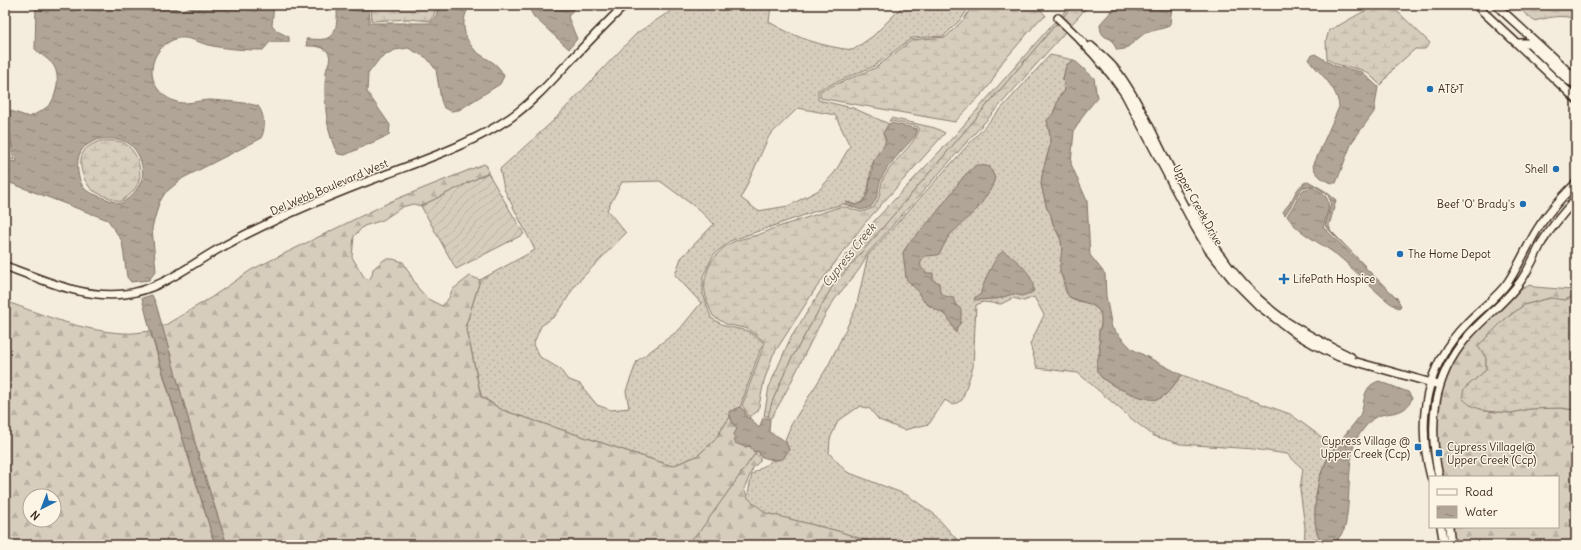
<svg xmlns="http://www.w3.org/2000/svg" width="1581" height="550" viewBox="0 0 1581 550" font-family="Delius,sans-serif">
	<style>
		.grass { fill: url(#grass-dots); stroke: #887c6e; fill-rule: evenodd }
		.forest { fill: url(#forest-firs); stroke: #887c6e; fill-rule: evenodd }
		.wetland { fill: url(#wetland-marsh); stroke: #887c6e }
		.garden { fill: url(#garden-furrows); stroke: #887c6e }
		.water { fill: url(#water-ripples); stroke: #817466; fill-rule: evenodd }
		.lines { fill: none; stroke-linecap: round; stroke-linejoin: round }
		.stream { stroke: #817466; stroke-width: 1 }
		.secondary-casing { stroke: #3b2a1e; stroke-width: 10 }
		.secondary { stroke: #fcf5e5; stroke-width: 7 }
		.poi-dot { fill: #1f6fb2; stroke: #fcf5e5; stroke-width: 1.5 }
		.labels { text-anchor: middle; stroke-width: 3; stroke-linejoin: round; paint-order: stroke }
		.poi-label { font-size: 11px; fill: #3b2a1e; stroke: #fcf5e5; text-anchor: start }
		.street-label { font-size: 11px; fill: #3b2a1e; stroke: #fcf5e5 }
		.water-label { font-size: 12px; font-style: italic; fill: #645548; stroke: #fcf5e5 }
	</style>
	<defs>
		<pattern id="grass-dots" width="8" height="8" patternUnits="userSpaceOnUse"><rect width="8" height="8" fill="#d6cdbd"/><path d="M2 2h.1M6 6h.1" fill="none" stroke="#b9b0a2" stroke-width="1.8" stroke-linecap="round"/></pattern>
		<pattern id="forest-firs" width="22" height="20" patternUnits="userSpaceOnUse"><rect width="22" height="20" fill="#d6cdbd"/><path d="M5 1l3.5 6h-7zM16 11l3.5 6h-7z" fill="#b9b0a2"/></pattern>
		<pattern id="wetland-marsh" width="20" height="14" patternUnits="userSpaceOnUse"><rect width="20" height="14" fill="#d6cdbd"/><path d="M1 5h8M5 5V1M11 12h8M15 12V8" fill="none" stroke="#b9b0a2"/></pattern>
		<pattern id="garden-furrows" width="10" height="10" patternUnits="userSpaceOnUse"><rect width="10" height="10" fill="#d6cdbd"/><path d="M-1 1l2-2M0 10L10 0M9 11l2-2" fill="none" stroke="#b9b0a2"/></pattern>
		<pattern id="water-ripples" width="26" height="14" patternUnits="userSpaceOnUse"><rect width="26" height="14" fill="#b0a596"/><path d="M2 4q2-2 4 0t4 0M15 11q2-2 4 0t4 0" fill="none" stroke="#90877a"/></pattern>
	</defs>
	<rect width="100%" height="100%" fill="#f4eddd"/>
	<filter id="ink" filterUnits="userSpaceOnUse"><feTurbulence type="fractalNoise" baseFrequency=".025" numOctaves="2"/><feDisplacementMap in="SourceGraphic" scale="8" xChannelSelector="R" yChannelSelector="G"/><feConvolveMatrix kernelMatrix="1 2 1 2 8 2 1 2 1" color-interpolation-filters="sRGB"/></filter>
	<g filter="url(#ink)">
		<path class="grass" d="M683,5H771L769,22C794,37 823,47 853,50L873,36L904,5H970L962,18L944,36L912,38L874,66L818,90V100L853,108L889,124L883,133C890,148 879,148 874,160C867,174 872,187 863,202L856,205L846,202L844,204L816,211L730,241L714,254L703,276V293L711,318L725,326L748,331L763,342L740,407L729,412L730,417L714,441L697,456L672,466L502,410L481,396L466,325L480,280L535,250L504,189L500,169L553,121L637,33L672,10ZM798,108L835,115L850,146L835,172L819,190L788,206L758,211L741,198L769,136ZM660,181L698,209L714,224L681,258L675,275L701,303L679,330L637,361L626,391L629,408L611,410L597,405L580,384L567,379L560,369L540,357L533,345L541,326L555,316L562,307L576,284L626,233L607,210L622,182Z
			M1050,55L1074,60L1066,66L1063,79L1065,91L1060,95L1053,114L1047,120L1050,136V146L1043,170L1041,184L1047,209L1050,212L1052,218V222L1061,240L1062,253L1060,273C1065,280 1062,289 1068,295C1075,303 1088,301 1096,308C1105,314 1100,326 1099,333C1099,339 1100,344 1100,349C1099,356 1097,363 1097,370C1098,373 1100,376 1102,378C1112,387 1148,403 1160,398C1169,394 1176,382 1182,375L1290,414L1335,447C1317,470 1312,505 1317,533L1338,538L1341,545H1304L1305,528L1300,489L1303,469L1287,454L1253,449L1180,444L1154,436L1133,420L1078,373L1037,368L1030,344L1044,315L1034,297L1024,301L1013,298L1001,304L983,302L976,305L973,367L962,400L953,405L945,400L929,424L904,430L879,420L870,409L860,406L838,421L830,439L829,453L847,472L907,495L934,514L962,545H879L838,531L765,513L747,498L752,474L773,460H778L789,450L785,440L791,425L828,366L856,308L868,255Z"/>
		<path class="forest" d="M484,164L487,166L488,173L421,206L413,204L402,207L383,220L364,226L354,236L352,257L364,277L369,280L372,275L373,269L385,259H393L403,262L418,288L428,299L442,306L449,298L452,290L470,276L480,280L466,325L481,397L502,410L672,466L697,456L714,441L730,417L737,429L740,444L743,446H750L760,458V461L753,468L744,489L748,498L766,513L838,531L879,545H227L201,464L162,327L212,297L251,270L394,200Z
			M1513,282L1516,284C1505,298 1492,309 1479,321C1461,338 1448,359 1438,382L1434,381L1437,372L1460,338L1478,318L1499,301Z
			M1576,284V295L1565,300L1550,298L1524,305L1504,320L1478,346L1486,358V370L1464,389L1485,411L1511,413L1529,409L1560,408L1576,410V545H1463L1453,543L1451,527H1558V477H1442C1440,465 1436,453 1435,441C1433,367 1472,335 1519,287L1522,289L1530,285L1534,287L1572,290Z
			M5,301C43,315 82,331 123,333C132,334 141,332 150,331L215,545H5ZM30,496H54V520H30Z
			M1432,385L1437,387V477H1433L1429,463L1426,420Z"/>
		<path class="wetland" d="M374,5H435V13L430,21L409,19L371,21L372,8Z
			M973,5H1036L1046,16L1039,20L1009,55C999,63 997,74 991,83C982,96 965,110 955,122L820,98V91L875,68L912,40L946,37L964,19Z
			M1070,5H1089L1070,26L1060,17Z
			M1515,5H1576V20C1564,13 1547,18 1534,21Z
			M1372,8L1396,10L1430,43L1425,49H1415L1393,69L1384,81L1380,85L1369,74L1362,70L1336,64L1327,59L1326,41L1329,30C1344,24 1356,14 1372,8Z
			M1056,20L1067,30L867,254C861,272 846,284 835,299C810,337 795,380 771,418L768,416H764L769,387L790,339L825,284L862,234L956,134Z
			M891,118L935,128L945,133L864,224L814,291L773,355L764,381L758,411L751,416H748L745,409L742,406L765,342L748,329L726,324L713,316C710,309 706,300 705,292C702,273 714,252 731,243C742,237 758,237 769,230L839,207H846L861,212L873,208C883,195 878,189 884,177C894,159 912,148 920,129L918,127L892,121H889Z
			M5,131C9,136 13,152 14,160L5,158Z
			M99,141C107,141 118,140 124,143C137,151 142,167 139,181C136,190 128,197 120,202C112,198 102,196 94,191C84,185 76,162 84,151C87,146 94,144 99,141Z
			M1576,295V410L1560,408L1529,409L1511,413L1485,411L1470,405L1462,398L1464,389L1486,370V358L1478,346L1504,320L1524,305L1550,298L1565,300Z"/>
		<path class="garden" d="M488,173L524,234L456,269L421,206Z"/>
		<path class="water" d="M36,5H171L179,11L199,5H274L272,25L277,31L289,37V42H270L263,50C245,50 225,49 208,45C197,42 186,35 175,39C146,50 143,89 174,101C185,106 198,100 210,100C224,101 245,102 258,106C264,113 267,131 260,139L183,178L165,193L159,203L152,228L156,271L149,280L131,282L127,277L122,241L108,220L5,181V161L17,162L11,142V135L5,127V109L29,117C36,114 46,109 51,103C57,93 60,76 54,66C50,60 40,54 35,49ZM99,139C107,139 117,138 124,141C139,147 147,170 140,184C135,193 129,199 120,204C113,201 91,194 86,190C77,182 75,161 81,151C85,145 92,142 99,139Z
			M337,5H372L370,7L369,23H430L437,14V5H471C459,19 463,40 477,52C488,61 497,61 504,76L500,84L459,110L451,111L444,108L441,100L436,70L427,58L408,48L395,50L380,58L368,74L367,92L390,125L389,135L345,155L338,154C326,135 323,95 326,72C327,65 333,58 327,51C322,46 314,46 307,46L306,39C312,39 320,40 325,39C339,35 337,16 337,5Z
			M527,5H576L568,17L577,39L569,49L534,17Z
			M1117,5H1172L1170,24L1167,27L1145,33L1125,49L1117,50L1111,39C1102,37 1100,32 1100,24Z
			M1315,54L1335,66L1362,72L1378,87L1374,112L1352,142L1338,178L1336,183C1327,184 1315,175 1313,166L1339,107C1338,88 1320,74 1309,60L1311,56Z
			M1074,60L1094,78L1097,98L1084,114L1074,131L1071,164L1087,201L1090,255L1105,274L1106,296L1112,328L1132,349L1182,375C1175,383 1168,395 1159,399C1146,403 1101,383 1097,371C1095,364 1099,357 1100,350C1100,344 1098,338 1099,332C1101,325 1103,318 1099,311C1094,302 1078,302 1069,297C1064,289 1066,280 1060,273C1059,262 1063,252 1061,241C1060,234 1055,230 1053,223C1052,219 1051,213 1047,209L1041,184L1043,170L1050,146V136L1047,120L1053,114L1060,95L1065,91L1063,79L1066,65Z
			M891,123L918,129L915,136C904,149 891,161 883,175C876,187 881,195 871,207L861,210L844,204L846,202L856,205L863,202L868,193L874,159L884,146L886,140L883,133L889,124Z
			M976,165H982L990,167L995,178L992,187L979,207L948,237L940,253L938,255L926,256L922,259L920,266L926,273H933V280L939,283L940,292L945,296L953,298L956,305L961,309V320L960,324L957,327L956,333L947,316L928,305L921,298L918,291L906,279L903,252L909,243L934,216L964,176Z
			M1308,181L1325,191L1336,200L1329,226L1331,231L1366,267L1325,226L1331,202L1328,195L1313,185L1302,188L1285,215L1283,212C1285,208 1289,205 1291,201C1295,194 1299,184 1308,181Z
			M1312,187C1335,198 1329,206 1323,227L1397,298L1401,306L1399,308C1390,307 1352,268 1343,260C1327,245 1298,235 1287,216L1303,190Z
			M1003,251C1016,259 1036,275 1033,292L1022,296L1013,294L997,299L974,300L975,297L980,295C983,284 994,257 1003,251Z
			M152,295L156,304L201,464L227,545H215L149,326L142,298Z
			M1379,381L1408,392L1412,398C1405,418 1387,410 1374,418C1368,422 1357,437 1355,442C1348,460 1350,495 1347,515C1346,520 1346,526 1344,530C1340,536 1335,546 1327,544C1308,540 1316,489 1320,476C1326,459 1336,446 1347,432C1351,427 1357,421 1360,415C1366,401 1361,387 1379,381Z
			M740,407L744,410L747,418L749,417L759,428L763,418H767L770,419L769,432C778,437 786,438 789,450L783,459C775,461 767,459 760,456L758,451L754,452L750,446L745,447L735,443L734,434L737,429L733,424L729,412Z"/>
		<g class="lines">
			<path class="stream" d="M1062,18L1073,5
				M768,417L772,402L789,363L832,287L1057,23
				M685,545L700,531L757,451"/>
			<defs>
				<path id="secondary" d="M1476,5L1576,99
					M1496,5L1576,79
					M1058,18C1083,41 1106,66 1125,94L1195,227L1208,249L1233,280L1259,306L1296,334L1315,345L1339,357L1439,385
					M1517,43H1529L1569,81L1576,84
					M1091,46C1101,55 1111,63 1119,74C1141,105 1156,141 1173,174
					M1191,208C1214,252 1244,291 1284,320C1305,334 1328,345 1351,357
					M5,266C44,280 83,299 125,294C159,290 186,268 215,251C269,220 328,196 387,174C429,158 473,143 510,118C533,102 551,81 570,61C588,42 606,23 625,5
					M1431,477C1416,420 1425,366 1467,323C1480,309 1497,298 1508,282C1518,267 1525,251 1534,235C1545,215 1560,199 1576,183
					M1439,477C1428,425 1432,378 1467,337C1484,317 1505,303 1520,282C1529,270 1535,255 1542,242C1552,226 1563,213 1576,199
					M1441,527L1444,545
					M1449,527L1451,545"/>
			</defs>
			<use href="#secondary" class="secondary-casing"/>
			<use href="#secondary" class="secondary"/>
		</g>
	</g>
	<g class="poi-dot">
		<circle cx="1430" cy="89" r="4"/>
		<circle cx="1556" cy="169" r="4"/>
		<circle cx="1523" cy="204" r="4"/>
		<circle cx="1400" cy="254" r="4"/>
		<path d="M1282 273h4v4h4v4h-4v4h-4v-4h-4v-4h4z"/>
		<rect x="1414" y="443" width="8" height="8" rx="2"/>
		<rect x="1435" y="449" width="8" height="8" rx="2"/>
	</g>
	<g class="labels">
		<g class="poi-label">
			<text x="1438" y="93">AT&amp;T</text>
			<text x="1548" y="173" text-anchor="end">Shell</text>
			<text x="1515" y="208" text-anchor="end">Beef 'O' Brady's</text>
			<text x="1408" y="258">The Home Depot</text>
			<text x="1293" y="283">LifePath Hospice</text>
			<text x="1410" y="445" text-anchor="end">Cypress Village @<tspan x="1410" dy="13">Upper Creek (Ccp)</tspan></text>
			<text x="1447" y="451">Cypress Villagel@<tspan x="1447" dy="13">Upper Creek (Ccp)</tspan></text>
		</g>
		<g class="street-label">
			<text transform="translate(329 187) rotate(-23)" y="4">Del Webb Boulevard West</text>
			<text transform="translate(1198 205) rotate(61)" y="4">Upper Creek Drive</text>
		</g>
		<g class="water-label">
			<text transform="translate(849 255) rotate(-51)" y="4">Cypress Creek</text>
		</g>
	</g>
	<rect width="1581" height="550" fill="none" stroke="#fcf5e5" stroke-width="20"/>
	<rect x="10" y="10" width="1561" height="530" fill="none" stroke="#3b2a1e" stroke-width="1.5" filter="url(#ink)"/>
	<rect x="1429" y="476" width="130" height="52" fill="#fcf5e5" stroke="#afa495"/>
	<rect x="1437" y="489" width="20" height="6" fill="#fcf5e5" stroke="#afa495"/>
	<text x="1465" y="496" font-size="12" fill="#3b2a1e">Road</text>
	<rect x="1437" y="506" width="20" height="12" fill="url(#water-ripples)" stroke="#afa495"/>
	<text x="1465" y="516" font-size="12" fill="#3b2a1e">Water</text>
	<g transform="translate(42 508) rotate(222)"><circle r="19" fill="#fcf5e5" stroke="#afa495"/>
	<path d="M0-3L7 15L0 10L-7 15Z" fill="#1f6fb2"/>
	<text y="-6" font-size="11" font-weight="bold" text-anchor="middle" fill="#3b2a1e">N</text>
	</g>
</svg>
